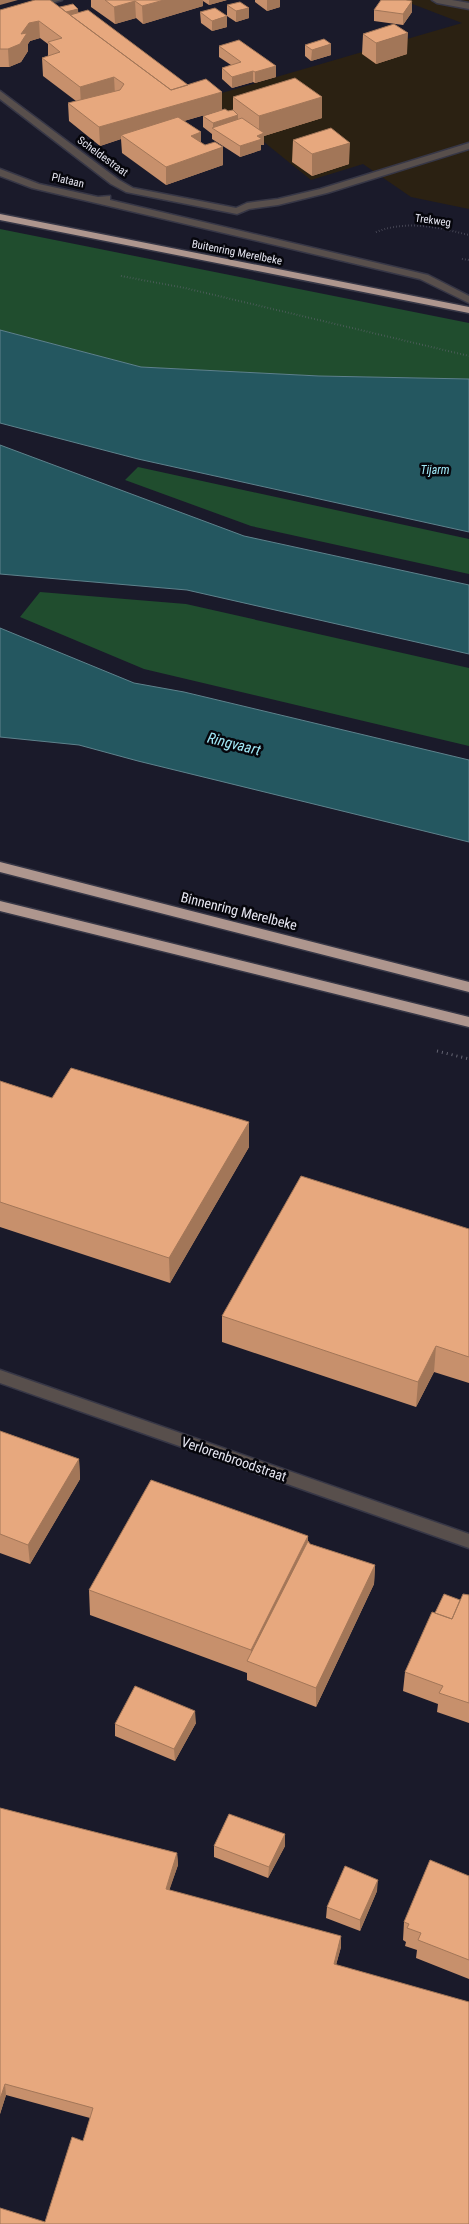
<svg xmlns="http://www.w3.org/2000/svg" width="469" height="2224" viewBox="0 0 469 2224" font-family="'Roboto Condensed',sans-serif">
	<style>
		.industrial { fill: #2b2112 }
		.green { fill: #204d2e }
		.water { fill: #245760; stroke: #5e828c }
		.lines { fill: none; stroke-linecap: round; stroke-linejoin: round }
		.minor-casing { stroke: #373746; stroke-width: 3 }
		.highway-casing { stroke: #373746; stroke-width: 3 }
		.path-far1 { stroke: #666674; stroke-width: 2; stroke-dasharray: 0.5 2.5; stroke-linecap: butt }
		.path { stroke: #666674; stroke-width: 3; stroke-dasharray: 1 4; stroke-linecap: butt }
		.minor { fill: #584f4c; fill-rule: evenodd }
		.highway { fill: #ae968e; fill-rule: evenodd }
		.wall { fill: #c7906c }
		.shaded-wall { fill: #a27658 }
		.building { fill: #e7a87e; stroke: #a27658 }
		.labels { text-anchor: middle; stroke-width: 5; stroke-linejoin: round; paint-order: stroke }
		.far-street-label { font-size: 11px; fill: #e6e6f1; stroke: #06060c }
		.far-water-label { font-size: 12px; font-style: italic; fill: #a1e9f7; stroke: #06060c }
		.street-label { font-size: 14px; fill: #e6e6f1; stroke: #06060c }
		.water-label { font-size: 15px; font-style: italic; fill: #a1e9f7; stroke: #06060c }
	</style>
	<rect width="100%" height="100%" fill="#1a1a2a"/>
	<path class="industrial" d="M402,0H469V209L411,197L363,164L311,180L208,97L462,23Z"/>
	<path class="green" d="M0,229L469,323V379L319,376L141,367L0,330Z
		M138,467L469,539V574L251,526L125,480Z
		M40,592L186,604L469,668V746L144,669L20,617Z"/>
	<path class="water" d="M0,330L141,367L319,376L469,379V532L138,459L0,423Z
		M0,445L244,536L469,585V654L187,590L0,574Z
		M0,628L134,683L184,692L469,760V842L138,761L79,745L0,737Z"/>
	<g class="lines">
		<defs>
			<path id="minor" d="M46,0H62L0,18V12Z
				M432,0H452L469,3V9L437,3Z
				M0,91L119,180L133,188L236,208L247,203L278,199L320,189L469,143V149L327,193L278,205L249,209L237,214L126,192L111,184L0,99Z
				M0,169L39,184L98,197L110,196V200L428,275L469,296V303L420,279L32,188L0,176Z
				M0,1370L469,1534V1548L0,1383Z"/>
			<path id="highway" d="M0,214L469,307V313L0,220Z
				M0,862L469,982V992L0,872Z
				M0,901L469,1017V1027L0,911Z"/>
		</defs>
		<use href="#minor" class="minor-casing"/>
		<use href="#highway" class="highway-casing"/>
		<path class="path-far1" d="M376,232C407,220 437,227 469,235
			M462,259L469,260
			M121,276L185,288L469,356"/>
		<path class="path" d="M437,1051L469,1059"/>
		<use href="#minor" class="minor"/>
		<use href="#highway" class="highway"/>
	</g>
	<path class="wall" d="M91,0H227L209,5L203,1V6L143,24L136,18L115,24L91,7Z
		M255,0H280V7L267,11L255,2Z
		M227,5L249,18L236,22L227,16Z
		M0,10L79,12L188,85L222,92V110L184,121L201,132V143L223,165L166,185L122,153L121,139L100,146L69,121L68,103L76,101L43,76L42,58L48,56V44L40,38L30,41L28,44V51L21,62L9,67H0Z
		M374,10L412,12L403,25L374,21Z
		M200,12L227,27L212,31L201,23Z
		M363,34L407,54L376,64L362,54Z
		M305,45L331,55L311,61L305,56Z
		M219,46L276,66V77L255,83L253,82L232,88L222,79V68L231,65L219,57Z
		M233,97H322V118L264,136V145H261V150L240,157L212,139V134L203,127V116L233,110Z
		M293,140L349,164L312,176L292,162Z
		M0,1081L52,1098L249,1122V1147L170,1283L0,1227Z
		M469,1229V1383L434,1372L416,1407L222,1342V1316Z
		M0,1431L79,1459L80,1479L30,1564L0,1553Z
		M308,1536V1541L310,1544L375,1565L374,1584L316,1707L247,1680V1673L90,1615L89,1590Z
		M469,1595V1723L437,1712L438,1704L403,1691L405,1672L460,1600Z
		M196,1723L175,1761L115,1736V1724Z
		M0,1808L177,1853L178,1865L169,1890L341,1947L336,1965L45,2222L83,2141L90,2118L6,2095L0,2114Z
		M285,1834V1846L268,1878L214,1857V1846Z
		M469,1876V1979L416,1958L417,1950L405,1946L406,1942L403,1940L404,1922Z
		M377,1891L360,1931L326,1918L327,1907Z"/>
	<path class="shaded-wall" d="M0,0H18L0,5Z
		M164,0H203V6L143,24L142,6Z
		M209,0H227L209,5Z
		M267,0H280V7L267,11Z
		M135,1L136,18L115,24L114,7Z
		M412,1V12L403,25V14Z
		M249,8V18L236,22V11Z
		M78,9L79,19L64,12Z
		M227,16V27L212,31V21Z
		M39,21L40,38L30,41L28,44V51L21,62L9,67L8,49L29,23Z
		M408,33L407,54L376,64V43Z
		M331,44V55L311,61L312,50Z
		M276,66V77L255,83V72Z
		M253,71V82L232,88V77Z
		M114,77L115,95L81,105L80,87Z
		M222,92V110L125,138L121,135V139L100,146L99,127Z
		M322,97V118L264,136V145H261V150L240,157V146L259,135V116Z
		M238,115V126L213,128V123Z
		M201,132V150L191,136Z
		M350,143L349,164L312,176V154Z
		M223,147V165L166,185V167Z
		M249,1122V1147L170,1283L169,1258Z
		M436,1346L434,1372L416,1407L418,1382Z
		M79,1459L80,1479L30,1564L28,1545Z
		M308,1536L307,1560L251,1663V1650Z
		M375,1565L374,1584L316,1707V1688Z
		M195,1711L196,1723L175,1761L174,1749Z
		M285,1834V1846L268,1878L269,1867Z
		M177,1853L178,1865L166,1900V1889Z
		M378,1880L377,1891L360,1931V1920Z
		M341,1936V1947L333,1975L334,1964Z
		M5,2084L6,2095L0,2114V2099Z"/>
	<path class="building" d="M35,0H50L171,90L206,79L222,92L99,127L68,103L120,90L124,84L114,77L80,87L42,58L60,52L48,42L62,38L39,21L29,23L21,34L27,33L20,44L8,49H0V10Z
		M105,0H164L142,6L135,1L114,7Z
		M381,0H406L412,1L403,14L374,10Z
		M240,2L249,8L236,11L227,5Z
		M73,4L78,9L66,12L60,7Z
		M215,8L227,16L212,21L200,12Z
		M88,10L188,85L171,90L70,15Z
		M394,24L408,33L376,43L363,34Z
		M324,39L331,44L312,50L305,45Z
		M239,40L276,66L255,72L253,71L232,77L222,68L241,62L219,46Z
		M295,78L322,97L259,116L233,97Z
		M225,109L228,111L233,110L238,115L213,123L203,116Z
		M178,117L201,132L191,136L205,145L215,142L223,147L166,167L121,135Z
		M242,118L264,133L257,136L262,139L240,146L212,128Z
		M331,128L350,143L312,154L293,140Z
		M71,1068L249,1122L169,1258L0,1202V1081L52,1098Z
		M301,1176L469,1229V1357L436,1346L418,1382L222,1316Z
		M0,1431L79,1459L28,1545L0,1534Z
		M151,1480L308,1536L251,1650L89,1590Z
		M308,1541L310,1544L375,1565L316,1688L247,1661Z
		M444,1594L460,1600L452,1619L435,1613Z
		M463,1594L469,1595V1703L439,1693L443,1686L405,1672L432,1612L452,1619Z
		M135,1686L195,1711L174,1749L115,1724Z
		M0,1808L177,1853L166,1889L341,1936L334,1964L469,2002V2224H0V2208L45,2222L72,2137L83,2141L93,2108L5,2084L0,2099Z
		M229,1814L285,1834L269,1867L214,1846Z
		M430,1860L469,1876V1960L418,1940L421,1933L407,1928L409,1924L404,1922Z
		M345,1866L378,1880L360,1920L327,1907Z"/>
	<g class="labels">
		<g class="far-street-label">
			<text transform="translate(103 156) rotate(36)" y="4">Scheldestraat</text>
			<text transform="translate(68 180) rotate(13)" y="4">Plataan</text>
			<text transform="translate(433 220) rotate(8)" y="4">Trekweg</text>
			<text transform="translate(237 252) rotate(11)" y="4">Buitenring Merelbeke</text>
		</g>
		<g class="far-water-label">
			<text x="435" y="474">Tijarm</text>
		</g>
		<g class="street-label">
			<text transform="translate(239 911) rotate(14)" y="5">Binnenring Merelbeke</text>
			<text transform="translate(234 1459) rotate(19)" y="5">Verlorenbroodstraat</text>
		</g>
		<g class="water-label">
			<text transform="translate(234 744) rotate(14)" y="5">Ringvaart</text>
		</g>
	</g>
</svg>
